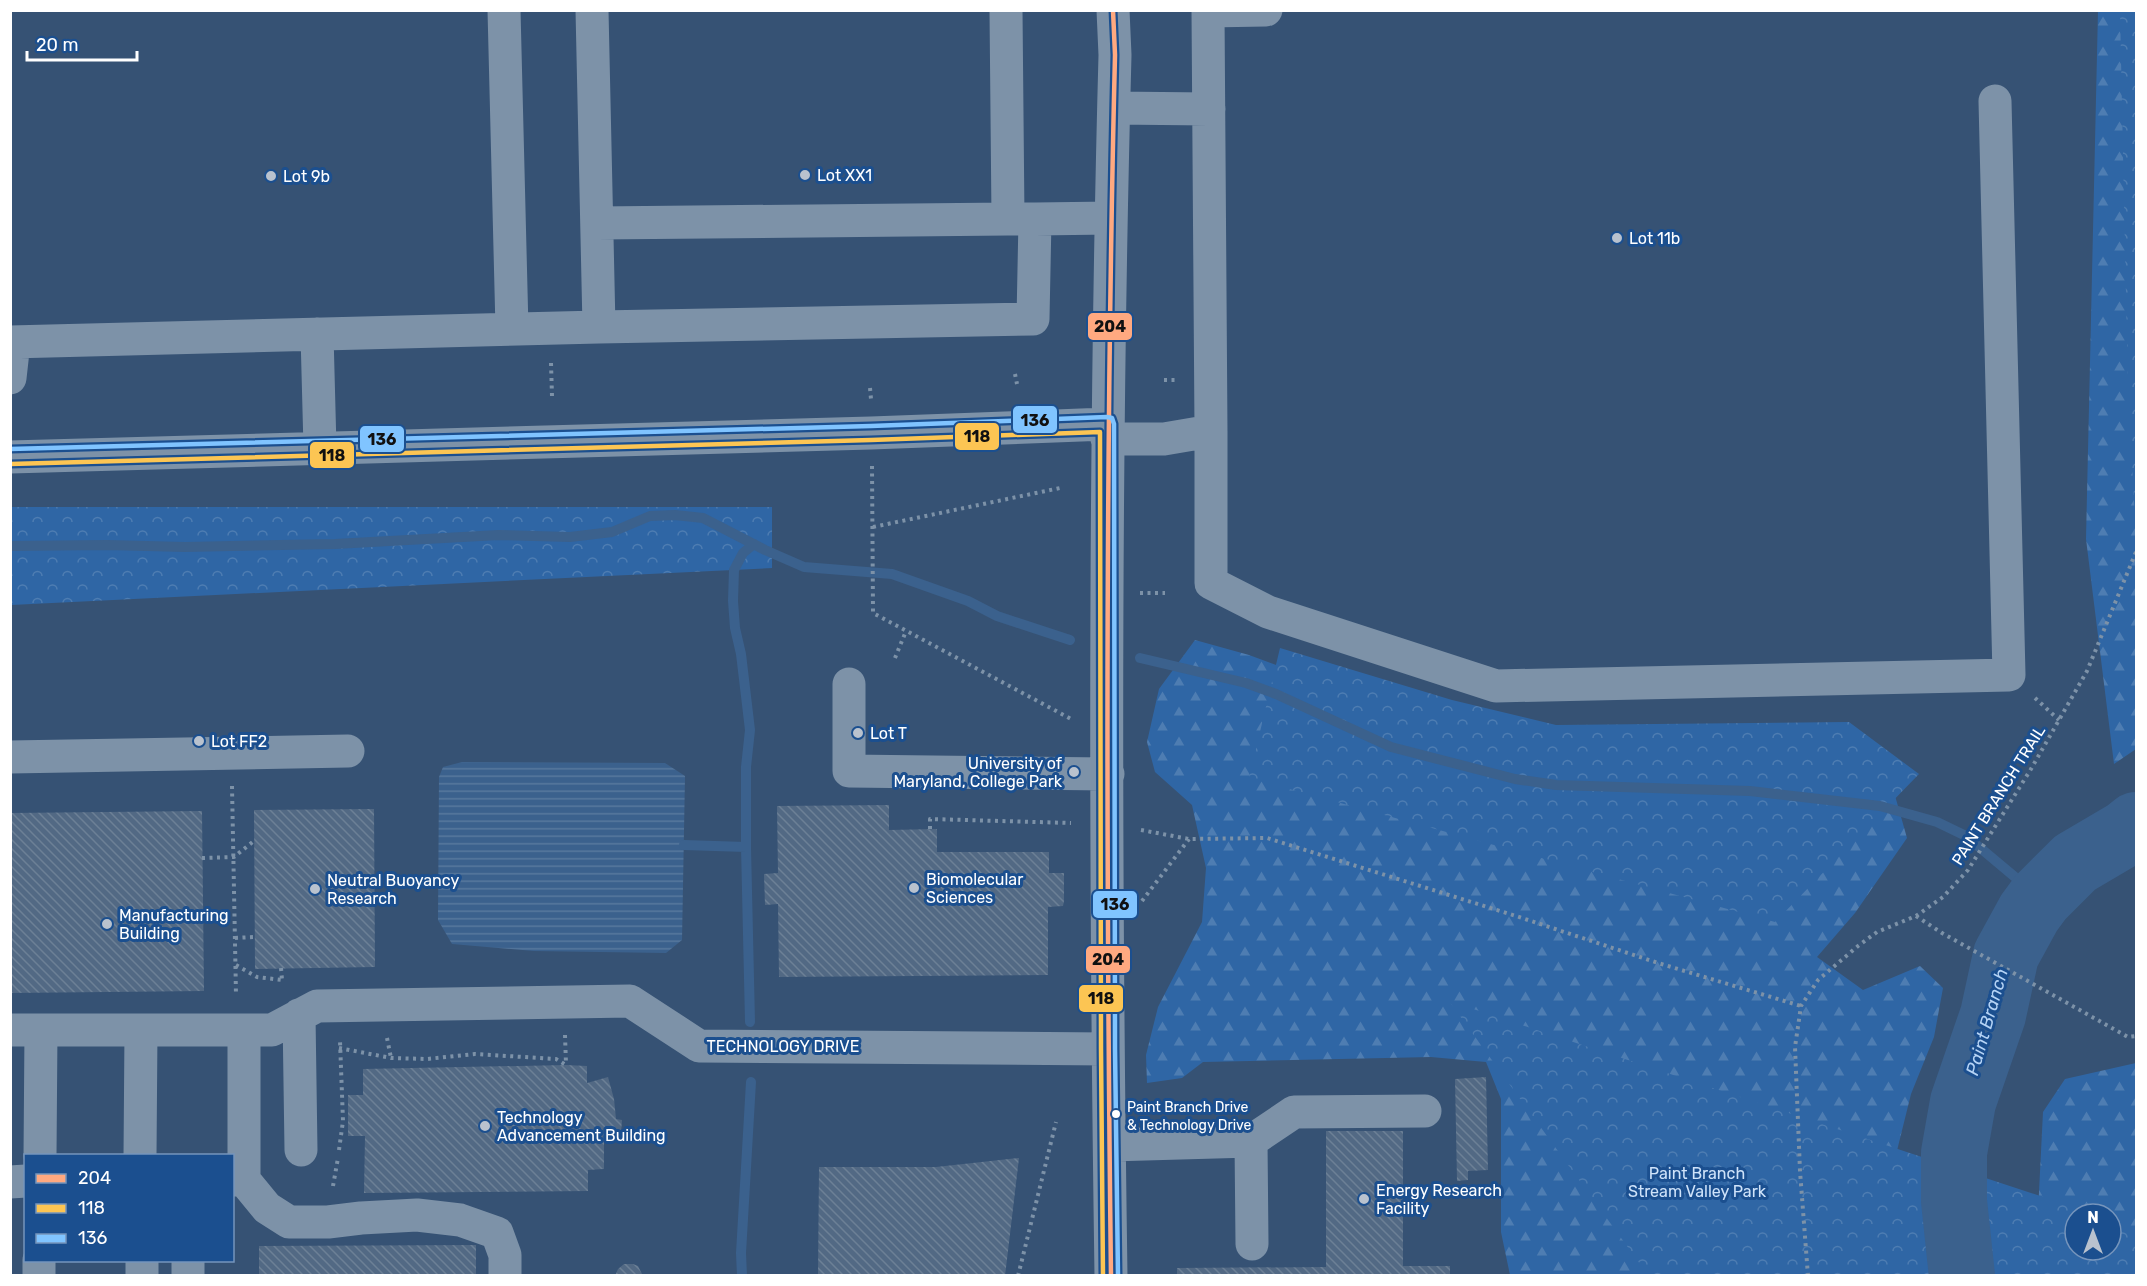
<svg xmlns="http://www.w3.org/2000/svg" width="2147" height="1286" viewBox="0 0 2147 1286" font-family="Rubik,sans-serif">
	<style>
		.forest { fill: url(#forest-firs); fill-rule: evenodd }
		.park { fill: url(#park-crowns) }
		.water { fill: url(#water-rules) }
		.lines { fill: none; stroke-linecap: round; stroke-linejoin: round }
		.stream { stroke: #3b618d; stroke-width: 10 }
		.river { stroke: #3b618d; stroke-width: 66 }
		.building { fill: url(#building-back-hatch) }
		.path { stroke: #7d92a8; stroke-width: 4; stroke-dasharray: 3 4.5; stroke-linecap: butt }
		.minor { stroke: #7d92a8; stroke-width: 33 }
		.bus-1-casing { stroke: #1b4f8f; stroke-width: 9 }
		.bus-2-casing { stroke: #1b4f8f; stroke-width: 9 }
		.bus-3-casing { stroke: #1b4f8f; stroke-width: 9 }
		.bus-1 { stroke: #ffa980; stroke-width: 4.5 }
		.bus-2 { stroke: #fcc553; stroke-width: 4.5 }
		.bus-3 { stroke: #80c4ff; stroke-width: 4.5 }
		.poi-dot { fill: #b9c2ce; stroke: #1b4f8f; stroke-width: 2 }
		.bus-dot { fill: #fff; stroke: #1b4f8f; stroke-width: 2 }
		.labels { text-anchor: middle; stroke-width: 6; stroke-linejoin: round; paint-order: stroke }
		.bus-label { font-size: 14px; fill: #fff; stroke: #1b4f8f; text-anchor: start }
		.poi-label { font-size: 16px; fill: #fff; stroke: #1b4f8f; text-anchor: start }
		.street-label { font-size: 16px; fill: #fff; stroke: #1b4f8f }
		.park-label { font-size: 16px; fill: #cfe3fa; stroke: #1b4f8f }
		.water-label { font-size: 18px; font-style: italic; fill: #b5d3f5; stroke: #1b4f8f }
		.line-badge { stroke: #1b4f8f; stroke-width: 2 }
		.pale-badge-label { font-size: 16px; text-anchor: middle; font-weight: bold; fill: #111 }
	</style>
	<defs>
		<pattern id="forest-firs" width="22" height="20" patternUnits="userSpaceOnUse" patternTransform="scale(1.5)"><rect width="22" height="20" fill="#2f66a5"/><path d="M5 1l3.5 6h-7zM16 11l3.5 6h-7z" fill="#4e7db2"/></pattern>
		<pattern id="park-crowns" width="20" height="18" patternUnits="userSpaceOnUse" patternTransform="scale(1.5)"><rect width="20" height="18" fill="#2f66a5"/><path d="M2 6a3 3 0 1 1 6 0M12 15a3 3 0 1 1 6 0" fill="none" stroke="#4e7db2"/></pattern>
		<pattern id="water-rules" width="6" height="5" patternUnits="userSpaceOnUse" patternTransform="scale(1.5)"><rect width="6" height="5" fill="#3b618d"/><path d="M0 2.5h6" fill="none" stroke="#58799e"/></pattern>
		<pattern id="building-back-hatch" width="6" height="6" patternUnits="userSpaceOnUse" patternTransform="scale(1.5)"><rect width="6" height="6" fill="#526984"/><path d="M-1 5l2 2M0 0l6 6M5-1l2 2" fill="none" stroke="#6c8096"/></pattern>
	</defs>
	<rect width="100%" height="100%" fill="#365274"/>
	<path class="forest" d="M2098,11H2136V749L2114,764L2086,539Z
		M1195,640L1249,655L1464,734L1890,778L1907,838L1855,913L1817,957L1863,990L1920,966L1943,988L1934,1037L1911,1094L1888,1187L1861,1275H1510L1501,1232V1099L1486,1062L1431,1057L1203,1062L1182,1078L1147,1083L1146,1055L1158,1007L1202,922L1206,868L1192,805L1155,772L1147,742L1159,689Z
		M2136,1063V1275L2038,1276L2036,1252L2043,1112L2065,1079ZM2075,1214H2111V1250H2075Z"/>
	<path class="park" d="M2120,11H2136V537L2128,392Z
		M10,507H772V568L11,605Z
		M1280,648L1452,700L1556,725L1849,722L1919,774L1775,922L1249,778Z
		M1449,1001L2095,1214H2075V1250H2111V1219L2136,1228V1275H1648Z"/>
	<path class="water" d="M462,762L665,763L685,776L682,940L666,953L534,951L452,944L438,920L439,777L443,767Z"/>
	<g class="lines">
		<path class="stream" d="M10,546L107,545L185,547L335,544L499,535L570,537L612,532L650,516L675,515L703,518L765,550L804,567L892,574L968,601L997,616L1070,640
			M1140,658L1246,683L1276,694L1391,747L1515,779L1556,785L1750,791L1880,806L1937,822L1966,836L2040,898
			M684,845L746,847
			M750,1022L746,847V767L750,730L741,654L735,628L733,601L734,570L743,553L754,544
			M742,1276L741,1253L751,1082"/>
		<path class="river" d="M1962,1276L1954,1201V1153L1963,1102L1993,1015L2006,955L2029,913L2040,898L2075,863L2126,833L2136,825"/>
	</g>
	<path class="building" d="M889,805V830L937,829V852H1049V873H1064V901L1063,906L1048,907V975L779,977L778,904L765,905L764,874L778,873L777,806Z
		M374,809L375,967L255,969L254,810Z
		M202,811L204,991L10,993V813Z
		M566,1065L587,1066V1083L608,1077L614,1099L616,1119L622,1120L621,1133H604V1169L588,1170V1191L364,1193L365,1136H348V1095H363V1069Z
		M1486,1077L1488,1170L1468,1171V1180L1457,1181L1455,1079Z
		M1326,1131H1403V1266H1450V1276H1177V1268L1326,1267Z
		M1019,1158L1005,1276H818L819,1167H936Z
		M476,1245V1276H259V1246Z
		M624,1264H633L638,1266L643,1276H615L618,1269Z"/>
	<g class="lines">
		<path class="path" d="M551,363L552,396
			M1015,374L1017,384
			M1164,380H1175
			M870,388L871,399
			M872,466L873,613L1073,720
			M873,527L1060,488
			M1140,593H1165
			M895,658L906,631
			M2035,698L2059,720
			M232,786L236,995
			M930,829V819L1071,823
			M1141,830L1189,839L1267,838L1516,916L1658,963L1801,1006
			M202,858L234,857L255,840
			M1142,901L1189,839
			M1916,916L1942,933L2128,1037L2136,1036
			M235,938L254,937
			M236,965L257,977L282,980
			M281,968L282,980
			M565,1035L566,1064
			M387,1038L391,1058
			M339,1048L391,1058L427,1059L475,1054L556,1059L566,1065
			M339,1150L343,1121L340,1041
			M333,1186L338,1158
			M1018,1276L1056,1122
			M1808,1276L1800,1171L1795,1047L1801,1006L1818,980L1858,946L1877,932L1916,916L1943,897L1968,870L2031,769L2087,671L2136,552"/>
		<path class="minor" d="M504,10L512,329
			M592,10L599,327L1033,319L1035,219H1008L1006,10
			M1114,108L1209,109
			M1035,219L1111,218
			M597,223L1008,219
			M317,334L320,448
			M10,342L599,327
			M10,378L14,342
			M1211,431V583L1268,612L1496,686L2009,675L1995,101
			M1107,439H1164L1211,431L1208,11L1266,10
			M10,457L871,433L1107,424
			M849,684V771L1108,774
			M10,757L348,751
			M299,1015L301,1150
			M10,1030H272L317,1006L630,1001L699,1046L1108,1049
			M1251,1141L1294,1112L1425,1111
			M1110,1145L1251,1141L1252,1244
			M40,1156L41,1030
			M140,1156L141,1030
			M232,1180H244V1030
			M244,1180L267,1208L289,1222H328L361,1218L417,1215L460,1220L497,1233L505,1255V1276
			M10,1182L26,1181
			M39,1260V1276
			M142,1260V1276
			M188,1276V1260
			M1111,1276C1105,869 1104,461 1115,55L1113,10"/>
		<defs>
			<path id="bus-1" d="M1111,1276C1106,869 1105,462 1115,55L1113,10"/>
			<path id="bus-2" d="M10,464L871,440L1100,432L1101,1049L1103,1276"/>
			<path id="bus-3" d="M10,449L871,426L1107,417L1112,418L1114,424L1115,1049L1118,1276"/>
		</defs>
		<use href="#bus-1" class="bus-1-casing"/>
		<use href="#bus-2" class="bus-2-casing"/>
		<use href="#bus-3" class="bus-3-casing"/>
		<use href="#bus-1" class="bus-1"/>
		<use href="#bus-2" class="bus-2"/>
		<use href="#bus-3" class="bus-3"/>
	</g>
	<g class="poi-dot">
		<circle cx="805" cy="175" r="6"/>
		<circle cx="271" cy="176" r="6"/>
		<circle cx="1617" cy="238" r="6"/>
		<circle cx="858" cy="733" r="6"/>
		<circle cx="199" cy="741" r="6"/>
		<circle cx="1074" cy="772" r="6"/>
		<circle cx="914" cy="888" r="6"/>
		<circle cx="315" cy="889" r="6"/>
		<circle cx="107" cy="924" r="6"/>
		<circle cx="485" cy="1126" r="6"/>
		<circle cx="1364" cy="1199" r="6"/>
	</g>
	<circle class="bus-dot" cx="1116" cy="1114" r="5"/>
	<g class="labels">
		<g class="bus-label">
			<text x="1127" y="1112">Paint Branch Drive<tspan x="1127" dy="18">&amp; Technology Drive</tspan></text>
		</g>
		<g class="poi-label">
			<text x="817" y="181">Lot XX1</text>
			<text x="283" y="182">Lot 9b</text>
			<text x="1629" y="244">Lot 11b</text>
			<text x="870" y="739">Lot T</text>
			<text x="211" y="747">Lot FF2</text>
			<text x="1062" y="769" text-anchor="end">University of<tspan x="1062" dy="18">Maryland, College Park</tspan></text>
			<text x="926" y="885">Biomolecular<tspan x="926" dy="18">Sciences</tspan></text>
			<text x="327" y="886">Neutral Buoyancy<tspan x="327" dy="18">Research</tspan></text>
			<text x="119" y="921">Manufacturing<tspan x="119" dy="18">Building</tspan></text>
			<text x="497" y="1123">Technology<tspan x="497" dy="18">Advancement Building</tspan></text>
			<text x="1376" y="1196">Energy Research<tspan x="1376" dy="18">Facility</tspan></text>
		</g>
		<g class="street-label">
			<text transform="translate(1998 795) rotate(-58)" y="6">PAINT BRANCH TRAIL</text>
			<text x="783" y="1052">TECHNOLOGY DRIVE</text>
		</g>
		<g class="park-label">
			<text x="1697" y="1179">Paint Branch<tspan x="1697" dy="18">Stream Valley Park</tspan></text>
		</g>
		<g class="water-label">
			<text transform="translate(1987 1022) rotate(-74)" y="6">Paint Branch</text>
		</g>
	</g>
	<g class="line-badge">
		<rect x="1087" y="312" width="46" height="29" rx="6" fill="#ffa980"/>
		<rect x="1012" y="405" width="46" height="29" rx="6" fill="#80c4ff"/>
		<rect x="954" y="422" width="46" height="29" rx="6" fill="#fcc553"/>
		<rect x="359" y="425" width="46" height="28" rx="6" fill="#80c4ff"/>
		<rect x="309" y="441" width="46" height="28" rx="6" fill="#fcc553"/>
		<rect x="1092" y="890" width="46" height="29" rx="6" fill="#80c4ff"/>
		<rect x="1085" y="945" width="46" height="29" rx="6" fill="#ffa980"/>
		<rect x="1078" y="984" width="46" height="29" rx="6" fill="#fcc553"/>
	</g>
	<g class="pale-badge-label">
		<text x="1110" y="332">204</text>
		<text x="1035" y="426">136</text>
		<text x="977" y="442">118</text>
		<text x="382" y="445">136</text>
		<text x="332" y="461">118</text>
		<text x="1115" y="910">136</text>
		<text x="1108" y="965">204</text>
		<text x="1101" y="1004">118</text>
	</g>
	<rect width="2147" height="1286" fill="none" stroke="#ffffff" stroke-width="24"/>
	<rect x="24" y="1154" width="210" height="108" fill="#1b4f8f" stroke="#7695bc" stroke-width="1.5"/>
	<rect x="36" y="1174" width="30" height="9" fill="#ffa980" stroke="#7695bc" stroke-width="1.5"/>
	<text x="78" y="1184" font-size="18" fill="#ffffff">204</text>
	<rect x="36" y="1204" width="30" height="9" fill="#fcc553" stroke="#7695bc" stroke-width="1.5"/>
	<text x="78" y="1214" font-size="18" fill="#ffffff">118</text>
	<rect x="36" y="1234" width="30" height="9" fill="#80c4ff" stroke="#7695bc" stroke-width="1.5"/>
	<text x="78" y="1244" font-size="18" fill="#ffffff">136</text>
	<g transform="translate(2093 1232)"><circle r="28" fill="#1b4f8f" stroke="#7695bc" stroke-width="1.5"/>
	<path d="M0-4.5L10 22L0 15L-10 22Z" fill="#b9c2ce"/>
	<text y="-9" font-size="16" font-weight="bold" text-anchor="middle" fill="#ffffff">N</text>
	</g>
	<path d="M27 51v9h110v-9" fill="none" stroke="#ffffff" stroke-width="3"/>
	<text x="36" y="51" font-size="18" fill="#ffffff" stroke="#1b4f8f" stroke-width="4.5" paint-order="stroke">20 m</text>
</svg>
